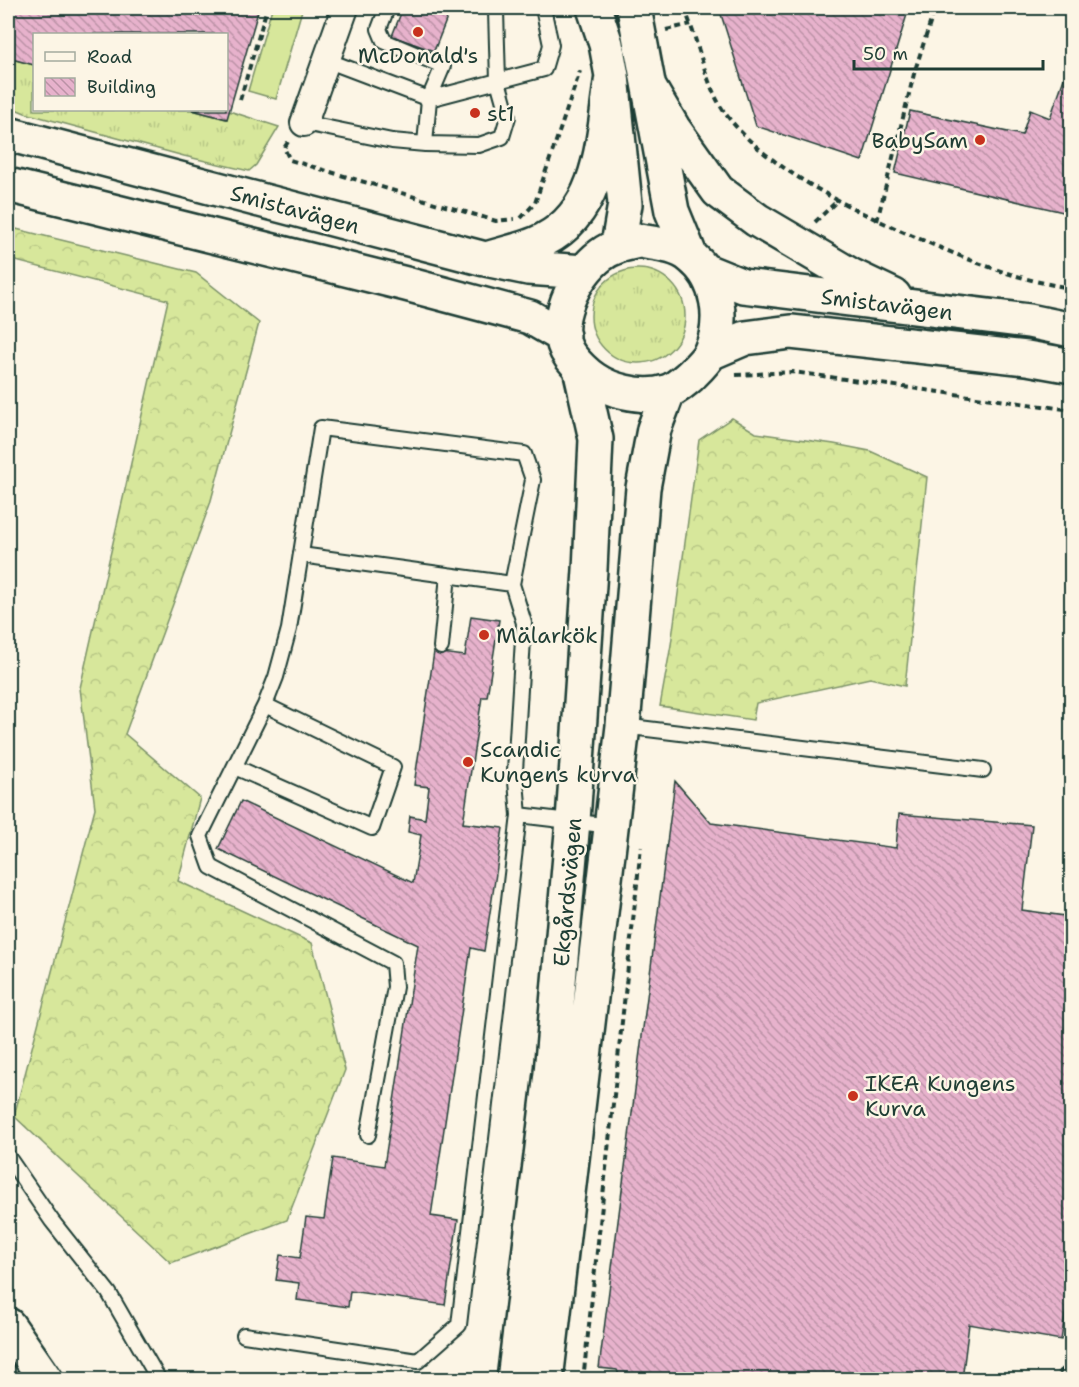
<svg xmlns="http://www.w3.org/2000/svg" width="1079" height="1387" viewBox="0 0 1079 1387" font-family="'Shantell Sans',sans-serif">
	<style>
		.grass { fill: url(#grass-tufts); stroke: #7b9268; stroke-width: 1.5 }
		.forest { fill: url(#forest-crowns); stroke: #7b9268; stroke-width: 1.5 }
		.park { fill: #d7e79b; stroke: #7b9268; stroke-width: 1.5 }
		.building { fill: url(#building-back-hatch); stroke: #1f3d34; stroke-width: 1.5 }
		.lines { fill: none; stroke-linecap: round; stroke-linejoin: round }
		.lane-casing { stroke: #1f3d34; stroke-width: 18 }
		.street-casing { stroke: #1f3d34; stroke-width: 30 }
		.secondary-casing { stroke: #1f3d34; stroke-width: 38 }
		.highway-casing { stroke: #1f3d34; stroke-width: 38 }
		.path { stroke: #1f3d34; stroke-width: 4; stroke-dasharray: 6 4.5; stroke-linecap: butt }
		.lane { stroke: #fcf5e5; stroke-width: 14 }
		.street { stroke: #fcf5e5; stroke-width: 26 }
		.secondary { stroke: #fcf5e5; stroke-width: 33 }
		.highway { stroke: #fcf5e5; stroke-width: 33 }
		.poi-dot { fill: #c8321e; stroke: #fcf5e5; stroke-width: 2 }
		.labels { text-anchor: middle; stroke-width: 5; stroke-linejoin: round; paint-order: stroke }
		.poi-label { font-size: 22px; fill: #1f3d34; stroke: #fcf5e5; text-anchor: start }
		.street-label { font-size: 22px; fill: #1f3d34; stroke: #fcf5e5 }
	</style>
	<defs>
		<pattern id="grass-tufts" width="24" height="20" patternUnits="userSpaceOnUse" patternTransform="scale(1.5)"><rect width="24" height="20" fill="#d7e79b"/><path d="M3 7l-1-3M5 7V3M7 7l1-3M15 17l-1-3M17 17v-4M19 17l1-3" fill="none" stroke="#b8c786"/></pattern>
		<pattern id="forest-crowns" width="20" height="18" patternUnits="userSpaceOnUse" patternTransform="scale(1.5)"><rect width="20" height="18" fill="#d7e79b"/><path d="M2 6a3 3 0 1 1 6 0M12 15a3 3 0 1 1 6 0" fill="none" stroke="#b8c786"/></pattern>
		<pattern id="building-back-hatch" width="6" height="6" patternUnits="userSpaceOnUse" patternTransform="scale(1.5)"><rect width="6" height="6" fill="#e7b2cc"/><path d="M-1 5l2 2M0 0l6 6M5-1l2 2" fill="none" stroke="#bb92a6"/></pattern>
	</defs>
	<rect width="100%" height="100%" fill="#fcf5e5"/>
	<filter id="ink" filterUnits="userSpaceOnUse"><feTurbulence type="fractalNoise" baseFrequency=".0167" numOctaves="2"/><feDisplacementMap in="SourceGraphic" scale="12" xChannelSelector="R" yChannelSelector="G"/><feConvolveMatrix kernelMatrix="1 2 1 2 8 2 1 2 1" color-interpolation-filters="sRGB"/></filter>
	<g filter="url(#ink)">
		<path class="grass" d="M8,54L12,59L34,65V110H192L226,119L229,111L279,127L256,165L249,171L184,156L25,113L8,106Z
			M591 316a47 47 0 1 1 94 0a47 47 0 1 1-94 0Z"/>
		<path class="forest" d="M8,227L196,273L259,323L210,504L125,734L200,798L178,881L312,943L345,1070L287,1220L171,1263L14,1116L95,808L80,688L168,300L8,259Z
			M732,418L756,433L834,444L870,451L927,477L905,686L870,678L756,703L753,720L660,706L671,645L699,440Z"/>
		<path class="park" d="M272,8H292L302,10L276,99L248,91Z"/>
		<path class="building" d="M8,8H259L227,119L192,110H226V34H34V65L12,59L8,54Z
			M403,8H451L434,51L392,36Z
			M719,8H909L862,161L756,126Z
			M1072,56V214L895,173L910,111L1022,135L1030,110L1050,118Z
			M471,616L499,620L487,697H482L463,823L503,828L484,951L471,948L431,1216L458,1220L445,1305L350,1291L348,1307L297,1300L299,1283L276,1280L280,1255L300,1258L306,1217L324,1219L333,1158L384,1166L418,945L218,849L241,801L413,883L421,835L408,832L410,816L425,819L429,787L414,785L434,652L465,656Z
			M675,781L711,823L896,848L899,814L1032,825L1022,910L1072,917V1275L1061,1340L969,1324L962,1380H621L617,1370L599,1368Z"/>
		<g class="lines">
			<defs>
				<path id="lane" d="M387,8L379,29L384,41L443,66L429,99L425,144
					M326,60L429,99L544,69L551,45L543,8
					M304,123L392,141L425,144L479,145L502,137L508,117L498,81L496,11
					M441,647L448,575
					M623,726L983,770
					M235,767L372,828L393,767L265,705
					M519,815L611,826
					M368,1135L395,987L393,963L211,867L200,836L265,705L276,677L289,629L321,428L524,454L533,480L512,584
					M8,1157L52,1221L109,1293L159,1380
					M244,1335L418,1361L459,1325L519,815L515,771L524,623L512,584L301,555"/>
				<path id="street" d="M304,123L345,8"/>
				<path id="secondary" d="M594,8L606,44L612,76L625,204L618,245
					M634,8L672,211L690,255
					M650,89L673,128L718,191L757,220L852,276L894,296
					M8,134L485,259L528,268L584,272
					M8,185L406,284L530,317L563,336
					M639,241C657,244 677,245 691,257C719,279 725,321 710,353C705,362 696,370 689,377C683,382 674,390 666,392C653,396 638,395 625,392C601,387 585,375 570,356C548,326 575,274 601,255C613,246 625,244 639,241Z
					M487,259C505,253 527,249 544,240C604,210 603,133 612,76
					M706,271L743,286L1029,321L1072,330
					M710,353L745,338L791,332L1027,358L1072,366
					M514,1380L551,1073L573,821L590,570L596,439L580,368
					M546,1380L623,726L643,488L654,429L668,392"/>
				<path id="highway" d="M8,1325L46,1380"/>
			</defs>
			<use href="#lane" class="lane-casing"/>
			<use href="#street" class="street-casing"/>
			<use href="#secondary" class="secondary-casing"/>
			<use href="#highway" class="highway-casing"/>
			<path class="path" d="M684,8C699,41 705,88 728,117C771,172 857,212 920,239C968,260 1019,281 1072,288
				M666,30L691,24
				M240,100L267,8
				M288,142L284,148L290,160L496,221L514,219
				M521,218L535,203L580,71
				M877,221L915,70L935,8
				M815,222L838,200
				M736,375L793,372L1072,410
				M583,1380L641,847
				M1051,1380L1072,1361"/>
			<use href="#lane" class="lane"/>
			<use href="#street" class="street"/>
			<use href="#secondary" class="secondary"/>
			<use href="#highway" class="highway"/>
		</g>
	</g>
	<g class="poi-dot">
		<circle cx="418" cy="32" r="6"/>
		<circle cx="475" cy="113" r="6"/>
		<circle cx="980" cy="140" r="6"/>
		<circle cx="484" cy="635" r="6"/>
		<circle cx="468" cy="762" r="6"/>
		<circle cx="853" cy="1096" r="6"/>
	</g>
	<g class="labels">
		<g class="poi-label">
			<text x="418" y="63" text-anchor="middle">McDonald's</text>
			<text x="487" y="121">st1</text>
			<text x="968" y="148" text-anchor="end">BabySam</text>
			<text x="496" y="643">Mälarkök</text>
			<text x="480" y="757">Scandic<tspan x="480" dy="25">Kungens kurva</tspan></text>
			<text x="865" y="1091">IKEA Kungens<tspan x="865" dy="25">Kurva</tspan></text>
		</g>
		<g class="street-label">
			<text transform="translate(295 209) rotate(15)" y="8">Smistavägen</text>
			<text transform="translate(887 304) rotate(7)" y="8">Smistavägen</text>
			<text transform="translate(567 892) rotate(-85)" y="8">Ekgårdsvägen</text>
		</g>
	</g>
	<rect width="1079" height="1387" fill="none" stroke="#fcf5e5" stroke-width="30"/>
	<rect x="15" y="15" width="1049" height="1357" fill="none" stroke="#1f3d34" stroke-width="2" filter="url(#ink)"/>
	<rect x="33" y="33" width="195" height="78" fill="#fcf5e5" stroke="#a4ab9e" stroke-width="1.5"/>
	<rect x="45" y="52" width="30" height="9" fill="#fcf5e5" stroke="#a4ab9e" stroke-width="1.5"/>
	<text x="87" y="63" font-size="18" fill="#1f3d34">Road</text>
	<rect x="45" y="78" width="30" height="18" fill="url(#building-back-hatch)" stroke="#a4ab9e" stroke-width="1.5"/>
	<text x="87" y="93" font-size="18" fill="#1f3d34">Building</text>
	<path d="M854 60v9h189v-9" fill="none" stroke="#1f3d34" stroke-width="3"/>
	<text x="863" y="60" font-size="18" fill="#1f3d34" stroke="#fcf5e5" stroke-width="4.5" paint-order="stroke">50 m</text>
</svg>
